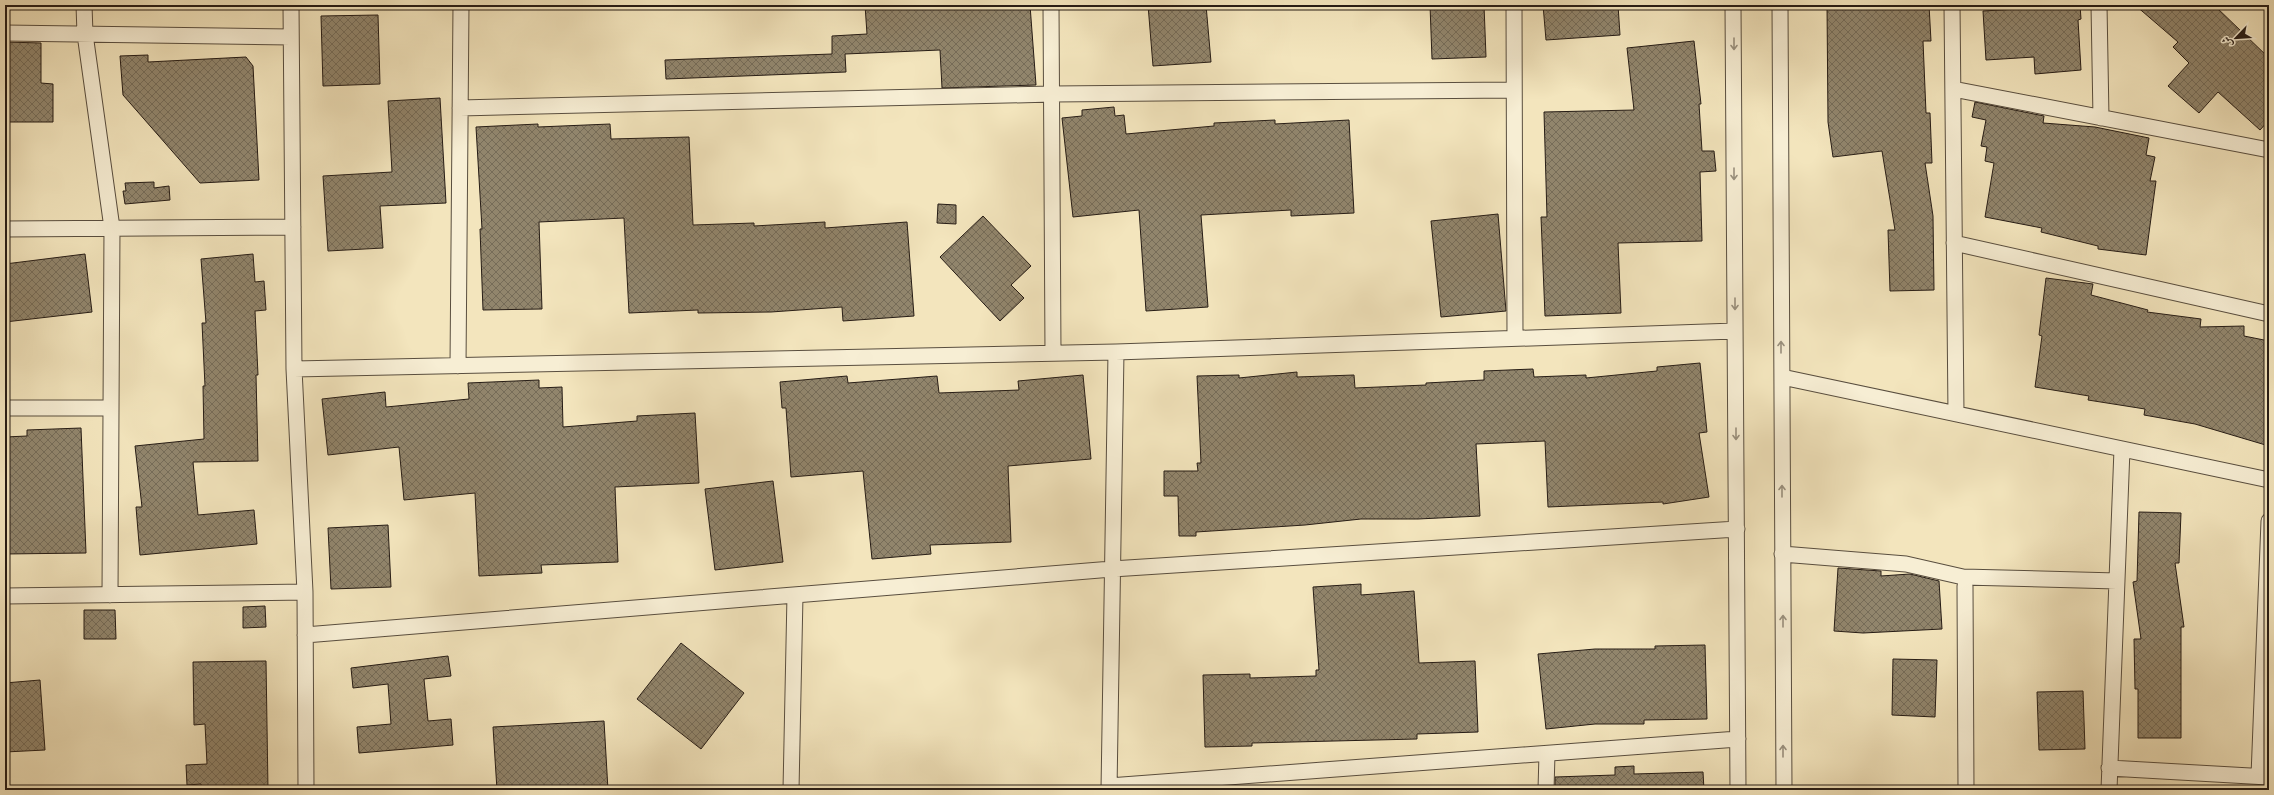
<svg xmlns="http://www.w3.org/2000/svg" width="2274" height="795" viewBox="0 0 2274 795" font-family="'IM FELL Great Primer',Amiri,serif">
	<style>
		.building { fill: url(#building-cross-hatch); stroke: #261c15 }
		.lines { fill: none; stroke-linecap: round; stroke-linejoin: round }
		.minor-casing { stroke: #594e3f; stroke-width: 17 }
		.minor { stroke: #f7eed4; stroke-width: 15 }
		.oneway { stroke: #99907e }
	</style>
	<defs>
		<pattern id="building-cross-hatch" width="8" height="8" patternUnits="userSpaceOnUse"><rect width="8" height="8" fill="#91856c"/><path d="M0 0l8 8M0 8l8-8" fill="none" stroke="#766c58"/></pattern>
	</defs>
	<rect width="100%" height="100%" fill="#f3e5bd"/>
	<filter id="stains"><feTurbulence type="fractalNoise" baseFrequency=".005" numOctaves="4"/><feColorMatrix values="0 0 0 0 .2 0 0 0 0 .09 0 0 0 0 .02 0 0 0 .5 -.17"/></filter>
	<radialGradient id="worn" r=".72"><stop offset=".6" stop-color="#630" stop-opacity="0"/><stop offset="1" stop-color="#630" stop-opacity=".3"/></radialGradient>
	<path class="building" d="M865,5H1030L1036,85L942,88L940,50L845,54L846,72L666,79L665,60L832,54V36L867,34Z
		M1148,5H1206L1211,62L1153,66Z
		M1430,5H1484L1486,57L1432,59Z
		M1543,5H1618L1620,35L1546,40Z
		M1827,5H1929L1931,41H1923L1926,113H1930L1932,163H1925L1933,216L1934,290L1890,291L1888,230H1895L1882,151L1833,157L1828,122Z
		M2035,5H2080L2081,19L2078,20L2081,70L2035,74L2034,57L1986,60L1983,11L2036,8Z
		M2135,5H2214L2269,58V120L2260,130L2218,92L2199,113L2168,86L2189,63L2173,47L2178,42Z
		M378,15L380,84L323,86L321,16Z
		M1694,41L1701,104H1699L1702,151H1714L1716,171L1700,172L1702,241L1618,243L1621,313L1545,316L1541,217H1547L1544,112L1634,110L1627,48Z
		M5,42L41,43V83L53,84V122H5Z
		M148,55V62L246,57L253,66L259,180L200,183L123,95L120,56Z
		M440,98L446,203L380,206L383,248L328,251L323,176L392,172L388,101Z
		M1975,102L2044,116L2043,123L2095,127L2149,138L2146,155L2155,157L2150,181H2156L2146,255L2098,249V246L2041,232L2042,228L1985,217L1994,163L1985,161L1987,147L1981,146L1986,120L1972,117Z
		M1114,107L1115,116L1124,115L1126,134L1214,126V123L1275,120V124L1349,120L1354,213L1291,216V210L1201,215L1208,307L1146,311L1139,210L1073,217L1062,118L1082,116V110Z
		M538,124V127L610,124L611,139L689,137L693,225L754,223V226L825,222V228L907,222L914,316L843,321L842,307L771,312L698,313V310L629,313L624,218L539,222L542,309L483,310L480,229H482L476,127Z
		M154,182V188L169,186L170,200L125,204L123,191H126L125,183Z
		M938,204L956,205V224L937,223Z
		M1498,214L1506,311L1441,317L1431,221Z
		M983,216L1031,266L1011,285L1024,298L1000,321L940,257Z
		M85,254L92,312L5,322V264Z
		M253,254L255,282L264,281L266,310L255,311L258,375H256L258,461L193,462L198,515L254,510L257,544L140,555L136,507H142L135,446L204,439L203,386H205L202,323H206L201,259Z
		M2046,278L2093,284L2091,295L2148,310L2147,312L2201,319L2200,327L2244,326V336L2269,341V446L2195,424L2144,415L2145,409L2088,400L2089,396L2035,387L2042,336L2039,335Z
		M1700,363L1707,432L1699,433L1709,497L1663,504V502L1548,507L1545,441L1476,444L1480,516L1418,519H1361L1305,525L1196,532V536H1179L1178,496H1164V471H1198L1197,463H1201L1197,376L1239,375V378L1297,372V377L1354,375L1355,388L1426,385V383L1484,380V371L1533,369L1534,377L1586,375V378L1657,371V367Z
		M1083,375L1091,459L1008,466L1011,542L930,545L931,554L872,559L863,471L791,477L786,408H782L780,382L847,376L848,383L937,376L939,393L1019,390L1018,381Z
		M539,380V388L562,387L563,427L637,421V416L695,413L699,483L615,487L618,562L541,565L542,573L479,576L475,493L404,500L399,447L328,455L322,399L385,392L386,407L469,399L468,383Z
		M81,428L86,553L5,554V437L27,436V430Z
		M773,481L783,562L715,570L705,489Z
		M2139,512L2181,513L2179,563H2175L2184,627H2181V738H2138V689H2135L2134,639H2141L2133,582L2137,581Z
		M388,525L391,587L331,589L328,528Z
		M1838,568L1881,571V576L1910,574L1939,581L1942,629L1863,633L1834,631Z
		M1361,584V595L1414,591L1419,663L1475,661L1478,732L1417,734V739L1252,743V746L1205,747L1203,675L1250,674V678L1316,676V670H1319L1313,587Z
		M265,606L266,627L243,628V607Z
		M84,610H115L116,639H84Z
		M681,643L744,693L701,749L637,699Z
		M1705,645L1707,719L1644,720V724H1595L1546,729L1538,654L1595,649H1655V646Z
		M448,656L451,676L424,679L428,721L451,719L453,745L359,753L357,727L391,724L388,684L353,688L351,668Z
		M1893,659L1937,660L1935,717L1892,715Z
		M266,661L268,790H201V784L187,785L186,765L207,764L205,724L194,725L193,662Z
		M40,680L45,750L5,752V683Z
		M2083,691L2085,749L2039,750L2037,692Z
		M604,721L608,790H497L493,727Z
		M1634,766V774L1703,772L1704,790H1555V777L1615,775V767Z"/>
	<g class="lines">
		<defs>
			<path id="minor" d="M84,5L85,34L112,228L110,595
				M291,5L294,369L305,592L306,790
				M1051,5L1053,353
				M1514,5L1515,338
				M1733,5L1738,790
				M1780,5L1784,790
				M1952,5L1956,414
				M2099,5L2101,118
				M5,33L291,37
				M1953,89L2269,150
				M460,108L1053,94L1514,90
				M5,229L293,227
				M1954,243L2269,314
				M458,366L461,5
				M294,369L1116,352L1735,331
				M1782,377L2269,480
				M5,408H111
				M1782,554L1906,564L1963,577L2117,581
				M1965,586L1966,790
				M5,596L305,592
				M305,635L1112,569L1737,529
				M2109,768L2268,777
				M2259,776L2269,521
				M1109,786L1738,739
				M791,790L795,595
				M1109,790L1116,352
				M1546,790L1547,754
				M2109,790L2122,449"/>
		</defs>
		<use href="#minor" class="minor-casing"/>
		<use href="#minor" class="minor"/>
	</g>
	<defs><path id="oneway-shaft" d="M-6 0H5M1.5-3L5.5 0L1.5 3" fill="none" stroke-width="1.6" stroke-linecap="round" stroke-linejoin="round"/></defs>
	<g class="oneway">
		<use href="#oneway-shaft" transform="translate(1734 44) rotate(90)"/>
		<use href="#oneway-shaft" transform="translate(1734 174) rotate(90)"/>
		<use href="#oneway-shaft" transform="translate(1735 304) rotate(90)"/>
		<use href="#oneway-shaft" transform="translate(1781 347) rotate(-90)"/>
		<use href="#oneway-shaft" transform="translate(1736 434) rotate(90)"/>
		<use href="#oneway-shaft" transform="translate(1782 491) rotate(-90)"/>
		<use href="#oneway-shaft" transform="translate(1783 621) rotate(-90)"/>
		<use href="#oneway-shaft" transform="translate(1783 751) rotate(-90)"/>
	</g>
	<rect width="2274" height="795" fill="none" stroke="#f3e5bd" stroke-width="20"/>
	<rect x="6" y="6" width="2262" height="783" fill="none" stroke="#261c15" stroke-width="2"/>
	<rect x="10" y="10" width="2254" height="775" fill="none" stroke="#261c15"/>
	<g transform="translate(2236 38) rotate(245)" stroke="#f7eed4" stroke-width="3" paint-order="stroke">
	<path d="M0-3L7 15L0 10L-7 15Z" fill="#261c15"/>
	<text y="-6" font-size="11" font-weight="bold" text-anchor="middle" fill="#261c15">ش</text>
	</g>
	<rect width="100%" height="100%" filter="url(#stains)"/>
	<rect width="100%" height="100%" fill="url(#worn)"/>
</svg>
